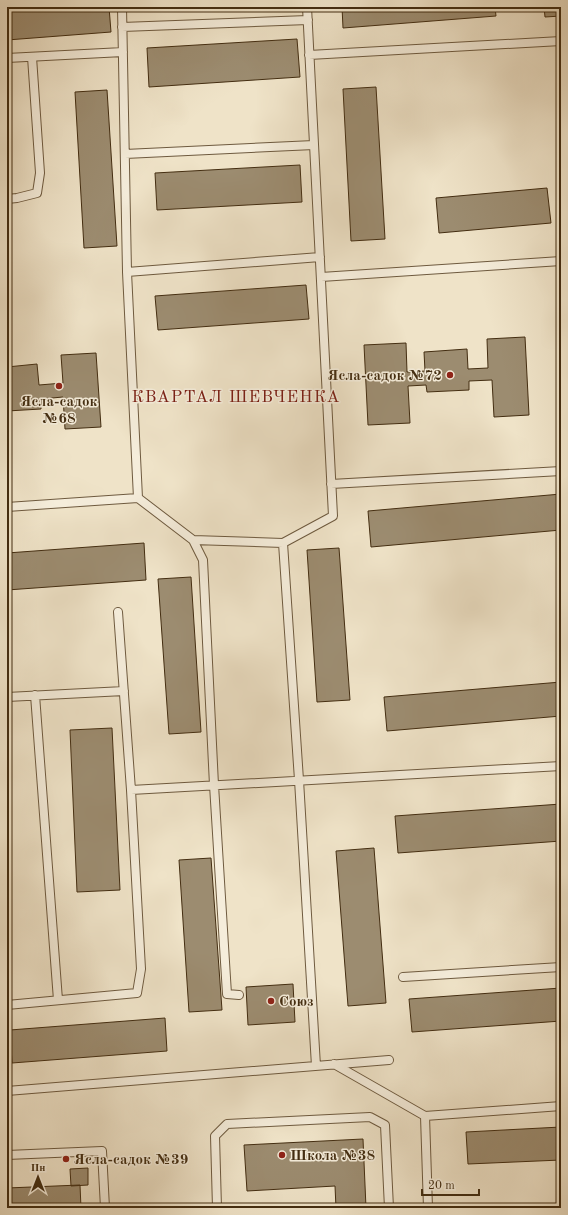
<svg xmlns="http://www.w3.org/2000/svg" width="568" height="1215" viewBox="0 0 568 1215" font-family="'Old Standard TT',serif">
	<style>
		.building { fill: #9c8c70; stroke: #432d11 }
		.lines { fill: none; stroke-linecap: round; stroke-linejoin: round }
		.service-casing { stroke: #6e5a3f; stroke-width: 10 }
		.service { stroke: #f5eddb; stroke-width: 8 }
		.poi-dot { fill: #8f2418; stroke: #f5eddb; stroke-width: 1.5 }
		.labels { text-anchor: middle; stroke-width: 3; stroke-linejoin: round; paint-order: stroke }
		.poi-label { font-size: 15px; font-weight: bold; fill: #432d11; stroke: #f5eddb; text-anchor: start }
		.quarter-label { font-size: 17px; letter-spacing: 1px; fill: #7a1f14; stroke: #f5eddb }
	</style>
	<rect width="100%" height="100%" fill="#efe3c8"/>
	<filter id="stains"><feTurbulence type="fractalNoise" baseFrequency=".005" numOctaves="4"/><feColorMatrix values="0 0 0 0 .2 0 0 0 0 .09 0 0 0 0 .02 0 0 0 .5 -.17"/></filter>
	<radialGradient id="worn" r=".72"><stop offset=".6" stop-color="#630" stop-opacity="0"/><stop offset="1" stop-color="#630" stop-opacity=".3"/></radialGradient>
	<path class="building" d="M7,7H109L111,32L7,40Z
		M342,7H495L496,16L343,28Z
		M544,7H561V16L545,17Z
		M297,39L300,77L149,87L147,48Z
		M376,87L385,239L351,241L343,89Z
		M107,90L117,246L84,248L75,92Z
		M300,165L302,202L157,210L155,173Z
		M547,188L551,223L439,233L436,198Z
		M7,215L11,253H7Z
		M306,285L309,319L158,330L155,296Z
		M525,337L529,415L494,417L492,380L469,381V390L427,392L426,385L408,386L410,423L368,425L364,345L406,343L407,372L425,371L424,352L467,349L468,369L488,368L487,339Z
		M96,353L101,427L65,429L63,397L41,399V409L7,411V367L37,364L39,385L63,383L61,355Z
		M561,494V530L371,547L368,511Z
		M144,543L146,580L7,590V553Z
		M339,548L350,700L317,702L307,550Z
		M191,577L201,732L169,734L158,579Z
		M561,682V716L387,731L384,697Z
		M112,728L120,890L77,892L70,730Z
		M561,804V841L398,853L395,816Z
		M374,848L386,1003L348,1006L336,851Z
		M211,858L222,1010L189,1012L179,860Z
		M293,984L295,1022L248,1025L246,987Z
		M561,988V1021L412,1032L409,999Z
		M165,1018L167,1051L12,1063L10,1030Z
		M561,1127V1160L468,1164L466,1132Z
		M363,1139L366,1208H336L335,1186L247,1191L244,1145Z
		M88,1168V1185L71,1186L70,1169Z
		M80,1185L81,1208H7V1188Z"/>
	<g class="lines">
		<defs>
			<path id="service" d="M122,7L127,272L138,498
				M122,27L308,20
				M309,55L561,41
				M7,58L123,52
				M125,154L314,145
				M7,199L17,198L37,193L40,173L32,57
				M127,272L320,257
				M321,277L561,261
				M331,484L561,471
				M7,507L138,498L193,540L203,560L214,785L227,994L239,995
				M193,540L283,543L333,516L307,7
				M283,543L299,780L316,1066
				M35,695L58,1000
				M7,697L124,691
				M131,790L561,766
				M403,977L561,967
				M7,1005L137,993L141,969L131,790L118,612
				M334,1064L425,1116L428,1208
				M7,1091L389,1060
				M425,1116L561,1106
				M7,1155L102,1151L105,1208
				M217,1208L215,1136L227,1124L370,1117L385,1125L389,1208"/>
		</defs>
		<use href="#service" class="service-casing"/>
		<use href="#service" class="service"/>
	</g>
	<g class="poi-dot">
		<circle cx="450" cy="375" r="4"/>
		<circle cx="59" cy="386" r="4"/>
		<circle cx="271" cy="1001" r="4"/>
		<circle cx="282" cy="1155" r="4"/>
		<circle cx="66" cy="1159" r="4"/>
	</g>
	<g class="labels">
		<g class="poi-label">
			<text x="442" y="380" text-anchor="end">Ясла-садок №72</text>
			<text x="59" y="406" text-anchor="middle">Ясла-садок<tspan x="59" dy="17">№68</tspan></text>
			<text x="279" y="1006">Союз</text>
			<text x="290" y="1160">Школа №38</text>
			<text x="74" y="1164">Ясла-садок №39</text>
		</g>
		<g class="quarter-label">
			<text x="236" y="402">КВАРТАЛ ШЕВЧЕНКА</text>
		</g>
	</g>
	<rect width="568" height="1215" fill="none" stroke="#efe3c8" stroke-width="24"/>
	<rect x="8" y="8" width="552" height="1199" fill="none" stroke="#432d11" stroke-width="2"/>
	<rect x="12" y="12" width="544" height="1191" fill="none" stroke="#432d11"/>
	<g transform="translate(38 1177)" stroke="#f5eddb" stroke-width="3" paint-order="stroke">
	<path d="M0-3L7 15L0 10L-7 15Z" fill="#432d11"/>
	<text y="-6" font-size="11" font-weight="bold" text-anchor="middle" fill="#432d11">Пн</text>
	</g>
	<path d="M422 1189v6h57v-6" fill="none" stroke="#432d11" stroke-width="2"/>
	<text x="428" y="1189" font-size="12" fill="#432d11" stroke="#f5eddb" stroke-width="3" paint-order="stroke">20 m</text>
	<rect width="100%" height="100%" filter="url(#stains)"/>
	<rect width="100%" height="100%" fill="url(#worn)"/>
</svg>
